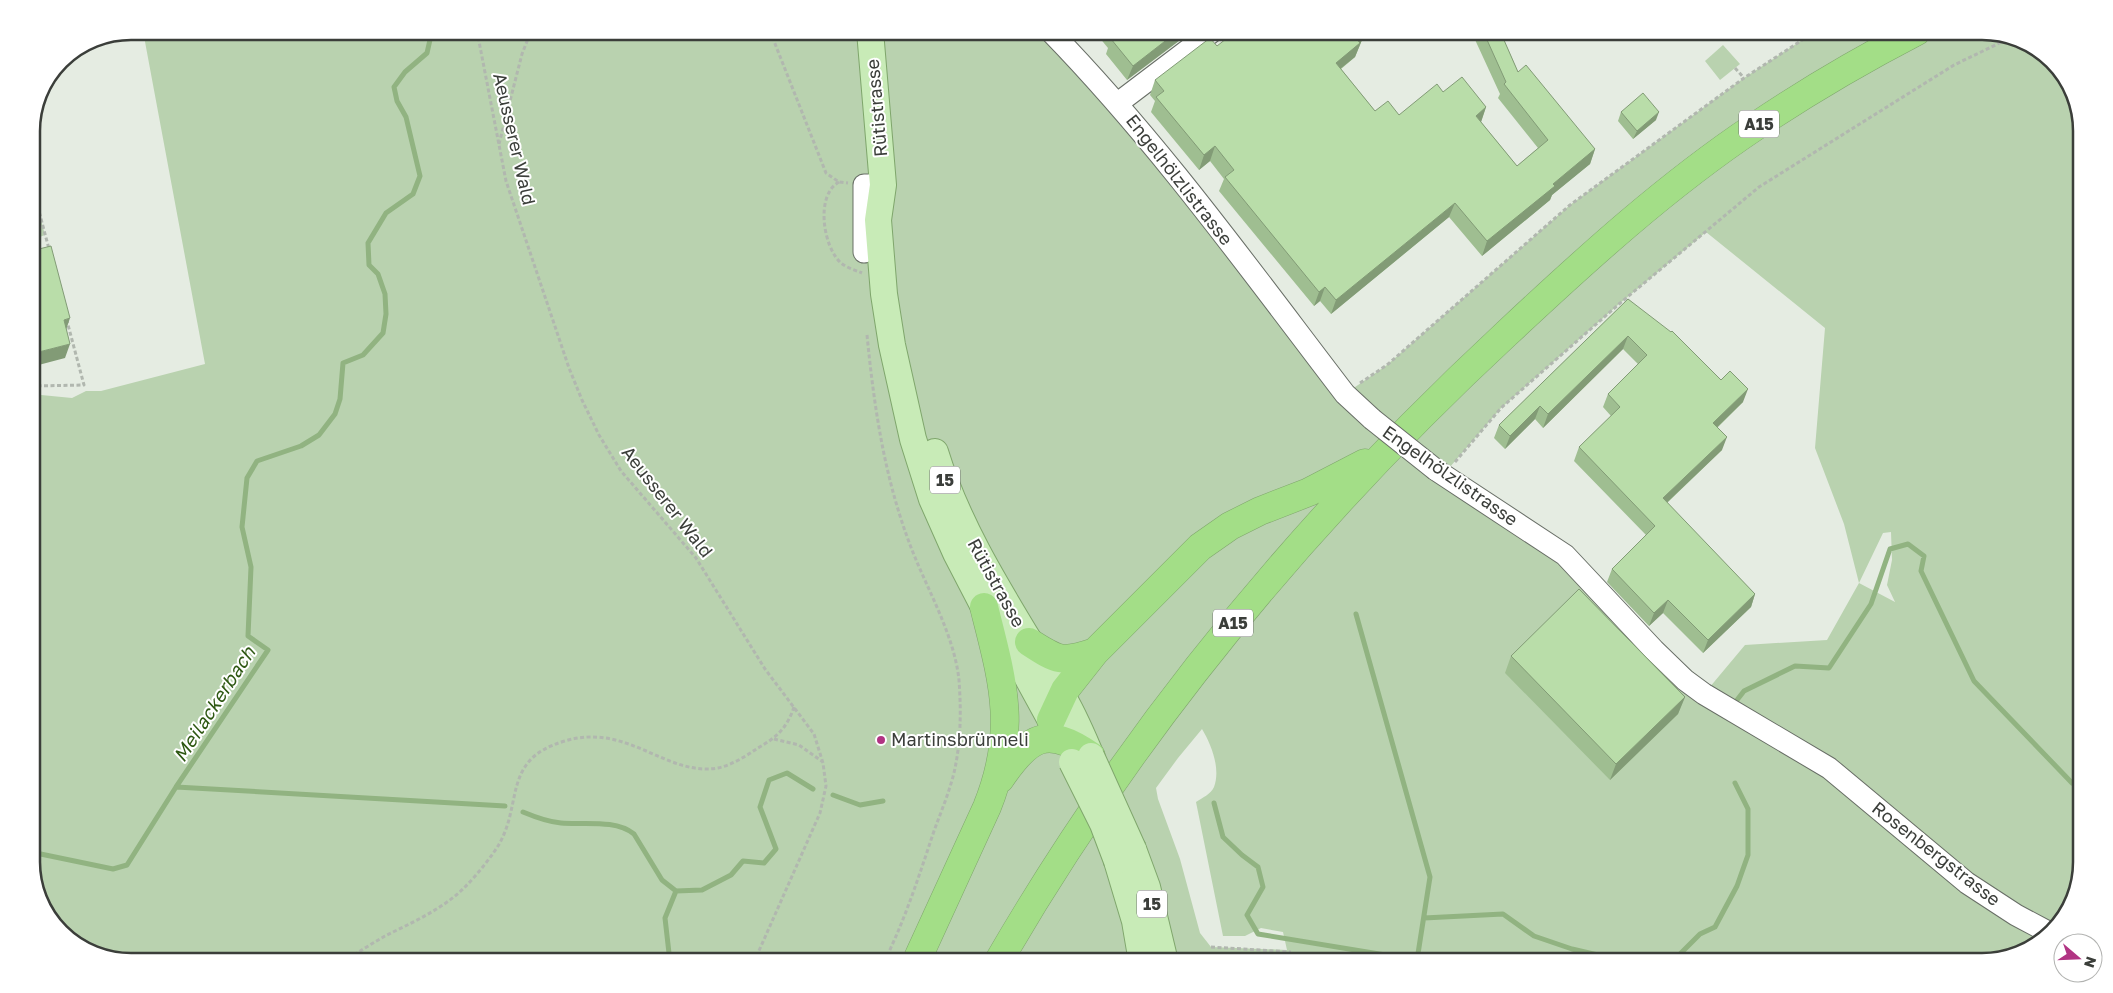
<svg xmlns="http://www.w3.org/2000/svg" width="2113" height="993" viewBox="0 0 2113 993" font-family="'Golos Text',sans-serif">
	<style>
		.green { fill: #b9d2af; fill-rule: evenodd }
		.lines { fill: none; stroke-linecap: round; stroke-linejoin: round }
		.stream { stroke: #91b381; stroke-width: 5 }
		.minor-casing { stroke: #686e66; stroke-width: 23 }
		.major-casing { stroke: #7fa66c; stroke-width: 28 }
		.highway-casing { stroke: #7fa66c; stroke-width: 29 }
		.path { stroke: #b1b7af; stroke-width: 3; stroke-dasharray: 4 2.5; stroke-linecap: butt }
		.minor { stroke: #fff; stroke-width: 21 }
		.major { stroke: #c8ebb7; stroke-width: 26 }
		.highway { stroke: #a3de87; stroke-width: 28 }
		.minor-bridge-casing { stroke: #686e66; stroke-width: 23; stroke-linecap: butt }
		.major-bridge-casing { stroke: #7fa66c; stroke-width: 28; stroke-linecap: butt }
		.minor-bridge { stroke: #fff; stroke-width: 21 }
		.major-bridge { stroke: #c8ebb7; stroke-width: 26 }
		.wall { fill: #9fbe91 }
		.shaded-wall { fill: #829b76 }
		.building { fill: #b9dda9; stroke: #829b76 }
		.poi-dot { fill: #b13483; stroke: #fff; stroke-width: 2 }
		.labels { text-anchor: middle; stroke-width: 4; stroke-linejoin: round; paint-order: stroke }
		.shield { fill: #fff; stroke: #767875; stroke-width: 1 }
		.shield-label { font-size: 16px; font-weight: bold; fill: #3b3e3a }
		.street-label { font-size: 18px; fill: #3b3e3a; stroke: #fff }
		.poi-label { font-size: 18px; fill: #3b3e3a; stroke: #fff; text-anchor: start }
		.water-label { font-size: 19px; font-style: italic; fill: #2e5813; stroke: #fff }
		.rim { fill: none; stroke: #3b3e3a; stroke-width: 2.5 }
	</style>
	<rect width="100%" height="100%" fill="#e5ece2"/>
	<path class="green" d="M143,31H1050L1345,394L1387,365L1570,205L1744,78L1816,31H1982L2020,39L2065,75L2082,125V862L2074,900L2037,945L1982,962H131L93,954L48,918L31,869V394L72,398L86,391H101L205,364ZM1706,232L1825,328L1815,448L1844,524L1859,583L1827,640L1745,645L1704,694L1565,555L1443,475L1501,408L1619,304ZM1891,532L1892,560L1887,585L1895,602L1859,583L1883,533ZM1202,729C1211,744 1221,768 1214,787C1211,794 1202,798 1196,802L1223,936H1245L1261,928L1283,932L1287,950L1211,947L1200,933L1180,859L1158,799L1156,788L1178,758Z
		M1723,45L1740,64L1720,80L1705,61Z
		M31,181L45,235L31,240Z"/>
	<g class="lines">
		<path class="stream" d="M1356,614L1430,877L1417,960
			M1737,700L1744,691L1795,666L1829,668L1871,604L1890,549L1908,544L1924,556L1921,571L1974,681L2072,783L2082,786
			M176,787L505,806
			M833,795L860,805L883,801
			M1214,803L1223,837L1242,855L1258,867L1263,887L1247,915L1258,934L1428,962
			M523,812C535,817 548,822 561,823C584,825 615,819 634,834L662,880L676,891L702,890L731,875L743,861L764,863L776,849L760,807L769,780L787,773L813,789
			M31,852L113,869L127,865L176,787L268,650L248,636L251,567L242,527L247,478L257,461L301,446L319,435L335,414L340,399L343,363L363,355L383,333L386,314L385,294L378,274L369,265L368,243L386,213L413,194L420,176L406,117L397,101L394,87L405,72L427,53L432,31
			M1424,918L1503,914L1534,936L1572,949L1615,959
			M670,962L665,918L676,891
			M1672,962L1700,934L1715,927L1737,886L1748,855V809L1735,783"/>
		<defs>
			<path id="minor" d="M1050,31C1159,143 1250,270 1345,394L1372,419
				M1118,103L1213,31
				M864,252V185H883
				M1436,470L1565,555L1654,650L1685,680L1704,694L1829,768L1967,883L2016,915L2048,932"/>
			<path id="major" d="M870,31L883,185L878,220L884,294L892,345L913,439L932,499L956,553L984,607L1008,642L1060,737
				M935,452C962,540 1015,615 1061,694C1073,713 1082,735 1091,756
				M1133,849L1147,887L1165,962
				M1117,861L1135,921L1142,962"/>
			<path id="highway" d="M1029,642C1058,661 1062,663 1095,652
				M1051,720L1065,690L1095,652L1200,547L1230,526L1260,511L1309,492L1365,463
				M1000,779C1028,738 1046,724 1091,756
				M916,962L987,807C1018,730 1003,682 984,607
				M998,962C1134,727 1308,518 1506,334C1585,260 1666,186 1756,126C1808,91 1861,60 1917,31"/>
		</defs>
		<use href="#minor" class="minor-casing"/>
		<use href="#major" class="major-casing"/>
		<use href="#highway" class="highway-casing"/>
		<path class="path" d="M477,31L506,181L569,368L582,400L599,435L621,471L696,558L765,669L814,734L823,763L826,786L820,813L754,962
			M770,31L826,173L839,182L848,183
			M1735,68L1744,78
			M499,144L522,54L531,31
			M31,181L49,249
			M839,182C815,195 823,247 841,263C847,268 855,270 862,273
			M867,335C874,406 884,475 909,542C925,586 954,633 959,680C961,707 961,736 956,763C952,786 942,809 934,831C919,876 905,920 884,962
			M1360,383L1387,365L1570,205L1744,78L1816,31
			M31,386L84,385L67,321
			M1455,462L1501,408L1619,304L1759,187L1954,65L2012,37
			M774,739L799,745L823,762
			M1211,947L1291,952
			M343,962C357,953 371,944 385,936C411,923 441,910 463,889C474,878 485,865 494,852C526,808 498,760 565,741C628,722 666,777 718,768C732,765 746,756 758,748C777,737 787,728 794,707"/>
		<use href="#minor" class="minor"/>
		<use href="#major" class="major"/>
		<use href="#highway" class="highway"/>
		<defs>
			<path id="minor-bridge" d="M1372,419L1436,470"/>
			<path id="major-bridge" d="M1091,756L1133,849
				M1072,762L1103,824L1117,861"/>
		</defs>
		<use href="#minor-bridge" class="minor-bridge-casing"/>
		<use href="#major-bridge" class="major-bridge-casing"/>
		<use href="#minor-bridge" class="minor-bridge"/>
		<use href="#major-bridge" class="major-bridge"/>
	</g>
	<path class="wall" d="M1094,31H1192L1127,80L1106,54L1108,48Z
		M1471,31H1500L1518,72L1595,149L1590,164L1552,195L1550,200L1482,256L1449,217L1331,314L1320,301L1314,306L1219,191L1224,179L1210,161L1199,170L1151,112L1155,101L1150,95L1155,80L1217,46L1364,35L1355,57L1341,69L1375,111L1399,115L1443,92L1486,107L1481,122L1517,166L1538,148L1498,98L1500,94Z
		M1621,112L1656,120L1633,139L1618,121Z
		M1628,299L1721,380L1743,402L1717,428L1722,450L1667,503L1755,594L1751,607L1703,653L1663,613L1649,626L1607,582L1612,569L1646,535L1574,461L1579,447L1611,416L1603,407L1608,394L1638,364L1623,349L1543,428L1535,419L1505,449L1494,438L1499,425Z
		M1511,656L1685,697L1678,714L1610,780L1505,673Z"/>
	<path class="shaded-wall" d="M1178,31H1192L1127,80L1133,66Z
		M1361,31H1368L1364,35L1355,57L1330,77L1336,63L1356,38Z
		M1486,107L1481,122L1476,116Z
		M1659,112L1656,120L1633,139L1637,131Z
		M1215,146L1210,161L1199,170L1204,155Z
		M1595,149L1590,164L1552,195L1550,200L1482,256L1487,241L1553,184Z
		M1455,203L1449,217L1331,314L1336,300Z
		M1325,287L1320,301L1314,306L1319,292Z
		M70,318L65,333L64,320Z
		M1628,336L1623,349L1543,428L1548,414Z
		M70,344L65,358L31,367V354Z
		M1748,389L1743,402L1708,436L1713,423Z
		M1540,406L1535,419L1505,449L1510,436Z
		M1727,437L1722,450L1658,511L1663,498Z
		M1755,594L1751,607L1703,653L1708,640Z
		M1668,600L1663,613L1649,626L1654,613Z
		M1685,697L1678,714L1610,780L1616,764Z"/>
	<path class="building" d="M1112,31H1178L1133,66L1111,39L1115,36Z
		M1236,31H1365L1356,38L1360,43L1336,63L1375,111L1388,101L1399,115L1437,84L1443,92L1462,77L1486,107L1476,116L1517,166L1548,140L1504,84L1506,82L1483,31H1500L1518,72L1526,65L1595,149L1553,184L1555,186L1487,241L1455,203L1336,300L1325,287L1319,292L1225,177L1234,170L1215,146L1204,155L1156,97L1164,91L1155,80L1210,38L1217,46Z
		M1643,93L1659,112L1637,131L1621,112Z
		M51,246L70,318L64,320L70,344L31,354V251Z
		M1628,299L1671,332L1672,331L1721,380L1730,371L1748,389L1713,423L1727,437L1663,498L1755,594L1708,640L1668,600L1654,613L1612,569L1655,526L1579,447L1620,407L1608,394L1647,355L1628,336L1548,414L1540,406L1510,436L1499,425Z
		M1579,589L1685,697L1616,764L1511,656Z"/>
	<circle class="poi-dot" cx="881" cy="740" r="5"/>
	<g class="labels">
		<g class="shield">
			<rect x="1739" y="110.5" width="40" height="27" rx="4"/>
			<rect x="930" y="466.5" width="30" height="27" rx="4"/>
			<rect x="1213" y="609.5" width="40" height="27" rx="4"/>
			<rect x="1137" y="890.5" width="30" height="27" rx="4"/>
		</g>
		<g class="shield-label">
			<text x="1759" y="130">A15</text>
			<text x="945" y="486">15</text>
			<text x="1233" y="629">A15</text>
			<text x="1152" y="910">15</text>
		</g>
		<g class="street-label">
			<text transform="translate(877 108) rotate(-95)" y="6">Rütistrasse</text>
			<text transform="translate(514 139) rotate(77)" y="6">Aeusserer Wald</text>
			<text transform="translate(1179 180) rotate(52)" y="6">Engelhölzlistrasse</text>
			<text transform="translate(1450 476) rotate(35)" y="6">Engelhölzlistrasse</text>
			<text transform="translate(667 502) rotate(52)" y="6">Aeusserer Wald</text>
			<text transform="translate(996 583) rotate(61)" y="6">Rütistrasse</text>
			<text transform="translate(1936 854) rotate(38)" y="6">Rosenbergstrasse</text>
		</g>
		<g class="poi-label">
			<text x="891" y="746">Martinsbrünneli</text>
		</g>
		<g class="water-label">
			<text transform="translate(214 704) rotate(-57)" y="7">Meilackerbach</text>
		</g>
	</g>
	<path d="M0 0H2113V993H0ZM131 40H1982A91 91 0 0 1 2073 131V862A91 91 0 0 1 1982 953H131A91 91 0 0 1 40 862V131A91 91 0 0 1 131 40Z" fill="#fff" fill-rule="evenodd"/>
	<path class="rim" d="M131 40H1982A91 91 0 0 1 2073 131V862A91 91 0 0 1 1982 953H131A91 91 0 0 1 40 862V131A91 91 0 0 1 131 40Z"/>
	<g transform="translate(2078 958) rotate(109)"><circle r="24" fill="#ffffff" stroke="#b1b2b0"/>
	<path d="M0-4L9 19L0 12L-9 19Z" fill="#b13483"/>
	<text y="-8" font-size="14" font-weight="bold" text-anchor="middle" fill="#3b3e3a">N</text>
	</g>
</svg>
